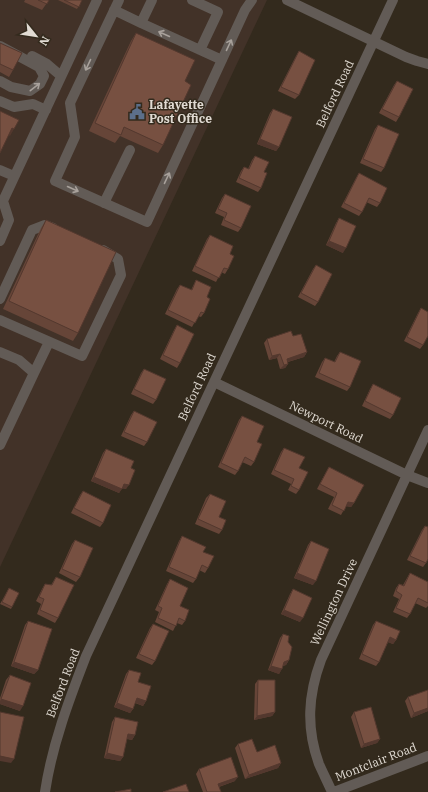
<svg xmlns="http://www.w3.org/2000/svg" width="428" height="792" viewBox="0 0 428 792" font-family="'IBM Plex Serif',serif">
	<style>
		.commercial { fill: #423228 }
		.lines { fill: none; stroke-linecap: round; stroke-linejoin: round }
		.minor { stroke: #625b56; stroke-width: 10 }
		.wall { fill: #664538 }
		.shaded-wall { fill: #53382e }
		.building { fill: #775041; stroke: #53382e }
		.oneway { stroke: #a8a19b }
		.labels { text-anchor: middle; stroke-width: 3; stroke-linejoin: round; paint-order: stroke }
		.street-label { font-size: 12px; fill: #e1dbd3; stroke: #332a1d }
		.poi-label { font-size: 12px; font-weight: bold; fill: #e1dbd3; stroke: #332a1d; text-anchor: start }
	</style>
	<rect width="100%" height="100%" fill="#332a1d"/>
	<path class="commercial" d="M0,0H267L0,567Z"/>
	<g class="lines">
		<path class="minor" d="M119,0L70,103L75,137L55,181L147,222L245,10L252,0
			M152,0L141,23L222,60
			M192,0L218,12L200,50
			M287,0L406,57L417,61L428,64
			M114,10L141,23
			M0,46L39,67L44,76L40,84L30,91L11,87L0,81
			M32,56L47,64L61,76
			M0,101L14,107L33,104L46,110
			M0,170L14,176
			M104,203L130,150
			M0,241L9,220L3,201L97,0
			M0,299L32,230L45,225L53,228
			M0,320L82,356L121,275L118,259L103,250
			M0,352L19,360L34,373L0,445
			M34,373L49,342
			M214,382L407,475L428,483
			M45,792C52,745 69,700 86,656L214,382L393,0
			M332,792C328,783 323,773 319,764C306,728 308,695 321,660L428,430
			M334,792L428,756"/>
	</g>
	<path class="wall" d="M25,0H49L42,10L24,2Z
		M58,0H82L77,9Z
		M136,33L185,81L163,145L158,153L120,136L115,143L89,131L131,41Z
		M0,43L13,70L9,77L0,72Z
		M299,51V95L295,99L278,91L296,56Z
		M397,81L399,117L396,122L379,113L394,85Z
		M273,109L279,147L276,151L257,144L270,113Z
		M378,125L384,168L381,172L360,163L375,129Z
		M255,156L264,172L261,188L258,192L236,182L241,171L244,167L248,169L252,160Z
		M359,173L380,203L377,207L366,202L362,212L359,216L341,207L356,178Z
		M225,194L241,228L238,232L221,225L224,217L215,213L222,198Z
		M339,218L343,253L326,245L336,223Z
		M46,220L78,333L73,341L3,309L41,228Z
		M210,235L230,254L228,269L225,274L221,272L216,282L192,271L207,239Z
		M316,265L318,302L315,306L298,297L313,269Z
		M196,280L207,297L204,313L201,317L198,316L192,327L165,314L177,289L180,285L191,290Z
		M421,308L423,345L420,349L404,341L418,313Z
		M177,325L180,363L177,368L160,359L174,330Z
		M293,336L307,352L304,357L288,362V364L285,368L280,369L277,358L269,360L264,343L267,339Z
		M340,352L350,387L347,391L315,377L322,362L325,358L334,362L337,356Z
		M144,369L156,400L153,404L131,394L141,373Z
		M373,384L393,415L390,419L362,406L370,389Z
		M134,411L147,442L144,446L121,436L131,415Z
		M242,416L257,442L254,462L251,466L242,462L238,471L235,475L218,467L239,420Z
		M284,448L299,468V490L296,494L288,490L291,484L271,474L281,452Z
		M106,449L131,468L126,489L122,488L119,493L91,481L103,453Z
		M329,467L354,503L351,507L346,506L341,515L328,509L334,497L317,489L326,472Z
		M83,491L103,523L100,527L71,513L80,495Z
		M210,494L219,517L222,530L219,534L195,524L206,498Z
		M425,526L426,563L423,567L407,560L422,530Z
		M182,536L203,552L208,568L205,573L199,570L196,579L193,583L166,571L179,541Z
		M75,540L80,577L76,582L59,573L72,544Z
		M311,541L313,585L294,578L308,545Z
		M410,573L428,582V606L426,608L415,603L410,614L407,618L393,612L399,599L393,596L396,588L399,584L403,585L407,578Z
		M56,577L58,618L55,623L37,614L41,604L36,601L42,589L45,584L51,585Z
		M170,579L185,621L182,625L177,623L173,631L155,622L159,612L155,610L167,584Z
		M9,588L12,607L11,609L0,604Z
		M293,589L300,622L281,614L290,594Z
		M28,621L38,670L34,674L11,666L25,625Z
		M376,621L396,640L393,644L388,642L379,662L376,666L359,659L373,625Z
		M153,624L155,661L152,665L136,658L150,628Z
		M283,634L288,642L289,660L286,665L283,666L279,674L268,670L280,638Z
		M129,670L138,682L146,701L143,706L135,703L133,709L130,713L114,707L126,674Z
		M10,675L20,711L0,704V698L6,680Z
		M258,680L275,712L272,716L254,720L255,684Z
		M428,690V711L411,718L405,701L408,697Z
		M354,712L380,739L377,743L361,748L351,717Z
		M115,717L135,735L132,740L127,739L123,757L120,761L104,758L112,722Z
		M238,744L257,752L281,763L278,768L245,779L235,748Z
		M199,769L235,781L219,787L221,792H203L196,774Z"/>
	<path class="shaded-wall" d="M12,128L14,129L10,136L7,134Z
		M260,139L279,147L276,151L257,144Z
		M329,241L346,248L343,253L326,245Z
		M307,352L304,357L284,363L287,359Z
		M280,354L277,358L269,360L272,356Z
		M288,364L285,368L280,369L284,365Z
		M94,477L122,489L119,493L91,481Z
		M124,484L129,485L126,489L121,488Z
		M348,502L354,503L351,507L345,506Z
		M297,573L316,581L313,585L294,578Z
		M284,610L303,618L300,622L281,614Z
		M390,637L396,640L393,644L387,642Z
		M289,660L286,665L281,666L284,662Z
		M14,662L38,670L34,674L11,666Z
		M271,666L282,669L279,674L268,670Z
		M137,698L146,701L143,706L134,702Z
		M1,699L23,706L20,711L0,704V701Z
		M117,703L133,709L130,713L114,707Z
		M428,708V711L411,718L414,713Z
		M275,712L272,716L254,720L257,716Z
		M128,734L135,735L132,740L125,738Z
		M380,739L377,743L361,748L364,744Z
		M107,753L123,757L120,761L104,758Z
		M0,756L14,759L11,763L0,761Z
		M281,763L278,768L245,779L249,775Z
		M238,777L235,781L215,788L218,784Z"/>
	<path class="building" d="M38,0H49L47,4Z
		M64,0H82L79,7Z
		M136,33L195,60L185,81L191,85L163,145L124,127L121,135L95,123Z
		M0,43L22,53L13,70L0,64Z
		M299,51L315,60L299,95L281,87Z
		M397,81L413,89L399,117L382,109Z
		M273,109L292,117L279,147L260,139Z
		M0,111L19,120L14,129L12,128L0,153Z
		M378,125L399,134L384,168L363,159Z
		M255,156L269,162L264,172L267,173L261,188L239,178L244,167L249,169Z
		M359,173L387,188L380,203L369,198L362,212L344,203Z
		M225,194L251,206L241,228L224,220L227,213L218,209Z
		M339,218L356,226L346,248L329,241Z
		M46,220L116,252L78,333L9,301Z
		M210,235L233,246L230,254L234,256L228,269L224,268L219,278L195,266Z
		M316,265L332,274L318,302L301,293Z
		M196,280L211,287L207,297L210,299L204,313L201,312L195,323L168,310L180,285L192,290Z
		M421,308L428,312V336L423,345L407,337Z
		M177,325L194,334L180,363L163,355Z
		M291,331L293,336L301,334L307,352L287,359L288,364L284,365L280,354L272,356L267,339Z
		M340,352L361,361L350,387L319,373L325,358L335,362Z
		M144,369L166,379L156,400L134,389Z
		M373,384L401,398L393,415L365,401Z
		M134,411L157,422L147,442L124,432Z
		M242,416L264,426L257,442L262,444L254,462L245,457L238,471L221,463Z
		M284,448L305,457L299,468L308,472L299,490L291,486L294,479L274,470Z
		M106,449L134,461L131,468L135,470L129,485L124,484L122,489L94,477Z
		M329,467L364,485L354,503L348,502L344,511L332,505L337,493L320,484Z
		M83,491L111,505L103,523L74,508Z
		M210,494L226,501L219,517L226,520L222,530L198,519Z
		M425,526L428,527V559L426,563L410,556Z
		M182,536L206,547L203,552L214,556L208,568L202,565L196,579L169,567Z
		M75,540L93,548L80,577L62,569Z
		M311,541L329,549L316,581L297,573Z
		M410,573L428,582V603L418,598L410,614L396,608L402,595L396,591L399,584L404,586Z
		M56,577L74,585L58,618L40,610L44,599L39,597L45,584L52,585Z
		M170,579L188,588L180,606L189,610L185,621L179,618L176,626L158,618L162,608L158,606Z
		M9,588L19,593L12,607L2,602Z
		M293,589L312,598L303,618L284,610Z
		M28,621L52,629L38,670L14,662Z
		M376,621L400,631L396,640L390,637L379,662L362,654Z
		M153,624L169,631L155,661L139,654Z
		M283,634L289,636L288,642L292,647L289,660L284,662L282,669L271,666Z
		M129,670L141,673L138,682L151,686L146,701L137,698L133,709L117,703Z
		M10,675L31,683L23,706L1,699Z
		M258,680H275V712L257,716Z
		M428,690V708L414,713L408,697Z
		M371,707L380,739L364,744L354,712Z
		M0,712L24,717L14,759L0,756Z
		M115,717L138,722L135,735L128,734L123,757L107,753Z
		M252,739L257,752L275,745L281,763L249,775L238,744Z
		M231,757L238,777L218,784L221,792H207L199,769Z
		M186,784L189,792H163Z
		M131,789V792H115Z"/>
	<defs><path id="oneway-shaft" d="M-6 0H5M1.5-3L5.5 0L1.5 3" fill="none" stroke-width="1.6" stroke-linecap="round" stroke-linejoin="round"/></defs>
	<g class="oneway">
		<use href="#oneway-shaft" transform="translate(164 34) rotate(-156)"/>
		<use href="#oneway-shaft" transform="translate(229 45) rotate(-65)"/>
		<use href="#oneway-shaft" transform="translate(88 65) rotate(115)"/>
		<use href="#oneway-shaft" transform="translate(35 87) rotate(-38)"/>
		<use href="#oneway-shaft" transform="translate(167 178) rotate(-65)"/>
		<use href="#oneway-shaft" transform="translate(73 189) rotate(24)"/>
	</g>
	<defs>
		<symbol id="civic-bare" viewBox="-9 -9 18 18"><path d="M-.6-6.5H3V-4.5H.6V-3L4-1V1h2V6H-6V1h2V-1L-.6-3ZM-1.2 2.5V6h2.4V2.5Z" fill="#5c6f8a" stroke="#332a1d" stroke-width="2.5" paint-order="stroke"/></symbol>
	</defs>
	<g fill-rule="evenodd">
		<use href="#civic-bare" x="126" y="101" width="22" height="22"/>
	</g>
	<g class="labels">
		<g class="street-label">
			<text transform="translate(335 94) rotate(-65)" y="4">Belford Road</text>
			<text transform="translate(197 387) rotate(-65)" y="4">Belford Road</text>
			<text transform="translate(326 422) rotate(26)" y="4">Newport Road</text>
			<text transform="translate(334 602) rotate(-65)" y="4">Wellington Drive</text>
			<text transform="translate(63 683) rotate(-69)" y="4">Belford Road</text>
			<text transform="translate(376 762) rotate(-21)" y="4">Montclair Road</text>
		</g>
		<g class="poi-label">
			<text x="149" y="109">Lafayette<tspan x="149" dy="14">Post Office</tspan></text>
		</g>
	</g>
	<g transform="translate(36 36) rotate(120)" stroke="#332a1d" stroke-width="3" paint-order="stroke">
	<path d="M0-3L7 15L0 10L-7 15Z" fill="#e1dbd3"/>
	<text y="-6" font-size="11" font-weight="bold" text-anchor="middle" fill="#e1dbd3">N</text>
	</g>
</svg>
